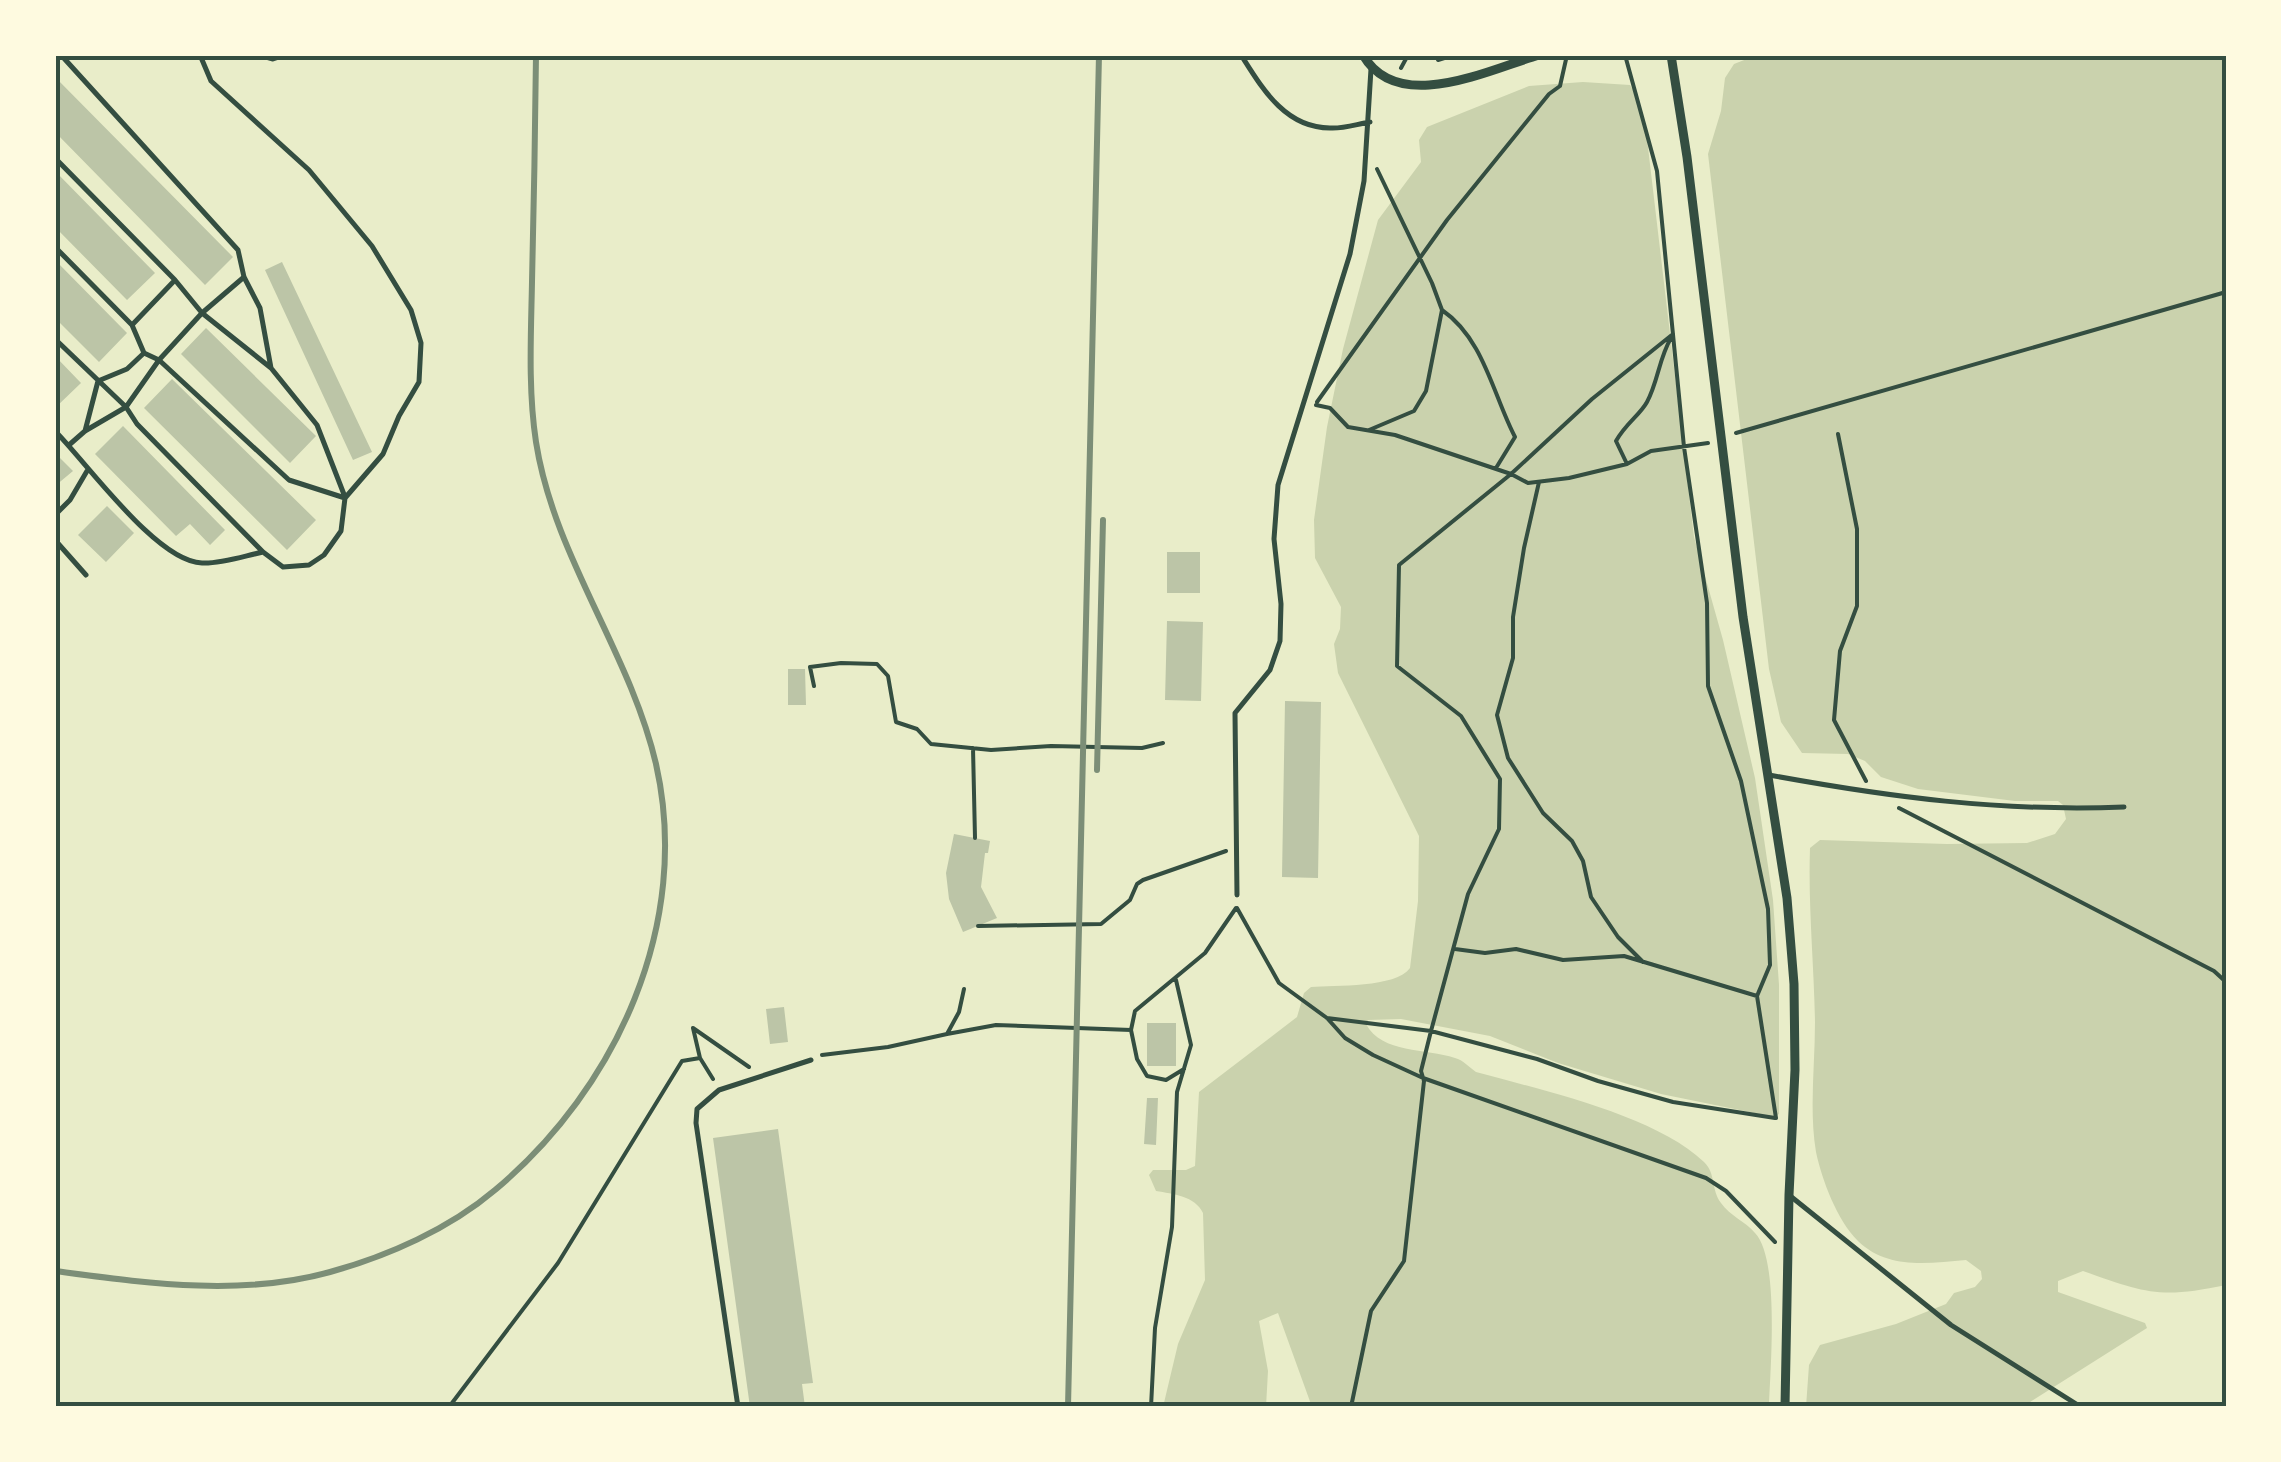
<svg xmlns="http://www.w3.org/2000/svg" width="2281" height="1462" viewBox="0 0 2281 1462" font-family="Lato,sans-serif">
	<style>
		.green { fill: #cad2ad }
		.building { fill: #bcc5a7 }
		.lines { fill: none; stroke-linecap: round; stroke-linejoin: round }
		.path { stroke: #344e41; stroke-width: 4 }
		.service { stroke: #344e41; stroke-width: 5 }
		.minor { stroke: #344e41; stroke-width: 9 }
		.rail { stroke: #7c8e77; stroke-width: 6 }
		.neatline { fill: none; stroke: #344e41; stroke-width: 4 }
	</style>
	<rect width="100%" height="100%" fill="#e9edc9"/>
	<path class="green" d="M1757,55H2226V1285C2160,1299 2145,1293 2083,1271L2058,1281V1292L2145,1323L2147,1328L2022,1407H1806L1809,1365L1820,1345L1896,1324L1946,1304L1954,1293L1975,1287L1982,1279L1981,1271L1966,1260C1928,1263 1888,1270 1858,1241C1837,1220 1822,1180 1816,1152C1809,1110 1815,1065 1815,1022C1814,964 1808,906 1810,848L1820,840L1947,844L2027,843L2055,834L2066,819L2063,805L2058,801H2015L1918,789L1881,777L1865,761L1848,754L1802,753L1781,722L1769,669L1708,154L1721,111L1725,78L1734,64Z
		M1583,82L1630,85L1638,98L1645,122L1694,537L1723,640L1755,778L1773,900L1779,985V1114L1774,1117L1661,1094L1558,1063L1490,1036L1401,1019L1368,1020L1366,1024C1382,1054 1426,1048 1455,1058C1463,1060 1469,1067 1476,1072C1541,1090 1655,1115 1704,1162C1716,1173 1711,1190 1721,1203C1730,1216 1745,1221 1755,1233C1780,1259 1770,1370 1769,1407H1312L1278,1313L1259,1321L1268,1371L1266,1407H1163L1178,1344L1205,1280L1203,1213C1195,1196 1173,1194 1156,1191L1149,1175L1153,1170H1186L1195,1166L1199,1092L1297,1017L1304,993L1311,987C1335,985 1396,988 1410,968L1418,901L1419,836L1338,673L1334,644L1340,629L1341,607L1315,558L1314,520L1327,427L1343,349L1378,220L1421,162L1419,140L1427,127L1529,86Z"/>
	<path class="building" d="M55,77L233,257L205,285L55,132Z
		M55,171L155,273L127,300L55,227Z
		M55,260L127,333L99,362L55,318Z
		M282,262L372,452L353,460L265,270Z
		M206,328L316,436L290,463L181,354Z
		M55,356L81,383L55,408Z
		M172,379L316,520L287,550L144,408Z
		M123,426L225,530L210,545L190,524L176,536L95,454Z
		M55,453L73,471L55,486Z
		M107,506L134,533L106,562L78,535Z
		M1167,552H1200V593H1167Z
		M1167,621L1203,622L1201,701L1165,700Z
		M788,669H805L806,705H788Z
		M1285,701L1321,702L1318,878L1282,877Z
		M954,834L990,841L988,853H985L981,887L997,918L963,932L949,899L946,873Z
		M784,1007L788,1042L770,1044L766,1009Z
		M1147,1023H1176V1066H1147Z
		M1147,1098H1158L1156,1145L1144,1144Z
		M778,1129L813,1383L802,1384L805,1407H794V1404L750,1407L713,1138Z"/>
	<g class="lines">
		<path class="path" d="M1625,55L1657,171L1684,447L1707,603L1708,686L1741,781L1768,909L1770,965L1757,996L1776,1118
			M1438,60L1454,55
			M1401,68L1408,55
			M1442,310C1484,339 1493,395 1515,437L1496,468
			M1317,402L1447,220L1549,94L1560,86L1567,55
			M1316,405L1330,408L1348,427L1395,435L1511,474L1528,483L1569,478L1627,464L1651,451L1708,443
			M1369,430L1414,411L1426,391L1442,310L1432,283L1377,169
			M1736,433L2226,292
			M1838,434L1857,529V606L1840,651L1834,720L1866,781
			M1627,464L1616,441C1626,423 1640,415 1647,402C1658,382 1659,358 1671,338
			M1539,482L1524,548L1513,617V658L1497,715L1508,758L1543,813L1572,841L1583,861L1591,897L1618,937L1643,962
			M814,686L810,667L841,663L877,664L888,676L896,722L917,729L931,744L991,750L1051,746L1142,748L1163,743
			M973,748L975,838
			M1899,808L2214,971L2226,982
			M1237,908L1279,983L1327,1018L1345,1038L1373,1055L1423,1078L1706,1178L1726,1191L1775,1242
			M978,926L1101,924L1130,900L1137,884L1143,880L1226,851
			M1455,949L1485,953L1516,949L1563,960L1624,956L1757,996
			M1327,1018L1431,1031L1537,1059L1598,1081L1673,1102L1775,1118
			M947,1034L996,1025L1131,1030
			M822,1055L888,1047L947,1034L959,1012L964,989
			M700,1058L693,1028L749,1067
			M1184,1069L1166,1080L1147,1076L1137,1059L1131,1030L1135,1011L1205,953L1236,908
			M449,1407L558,1263L682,1061L700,1058L713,1079
			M1151,1407L1155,1328L1172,1227L1177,1092L1191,1045L1176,980
			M1351,1407L1371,1311L1404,1261L1424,1081L1421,1071L1431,1031L1468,894L1499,829L1500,779L1461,716L1397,666L1399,565L1511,474L1592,399L1673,334"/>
		<path class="service" d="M61,55L238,250L244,277L260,308L271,368L317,425L345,497
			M259,55L273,59L285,55
			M1241,55C1262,88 1285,128 1330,128C1343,129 1357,124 1370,122
			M55,158L175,280L202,313L271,368
			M55,247L132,325L144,353L159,360L289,480L345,498
			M132,325L175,280
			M55,339L126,407L137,424L263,552L283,567L309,565L324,555L341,531L345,498L383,454L399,416L419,382L421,343L411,310L372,246L309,170L211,81L200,55
			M55,431C87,463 157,562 202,563C221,564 244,556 263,552
			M85,431L98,381L127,369L144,353
			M69,445L85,431L126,407L159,360L202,313L244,277
			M55,515L70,500L87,471
			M55,540L86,575
			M1769,775C1889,797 2001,812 2124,807
			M1237,895L1235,713L1270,670L1280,641L1281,604L1274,539L1278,485L1350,254L1364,181L1371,69
			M1789,1195L1951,1325L2081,1407
			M738,1407L696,1123L697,1109L719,1090L811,1060"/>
		<path class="minor" d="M1363,55C1398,115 1488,70 1539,55
			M1671,55L1687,157L1743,617L1787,898L1794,984L1795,1070L1789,1195L1785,1407"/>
		<path class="rail" d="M1097,770L1103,520
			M55,1271C146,1283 240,1297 330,1272C388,1256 449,1229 495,1190C617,1088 692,923 656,764C630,652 554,557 536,442C528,390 531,334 532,282C534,206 535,131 536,55
			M1068,1407L1099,55"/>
	</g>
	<rect width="2281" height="1462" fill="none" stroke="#fefae0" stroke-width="115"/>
	<rect x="58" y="58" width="2166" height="1346" class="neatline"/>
</svg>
